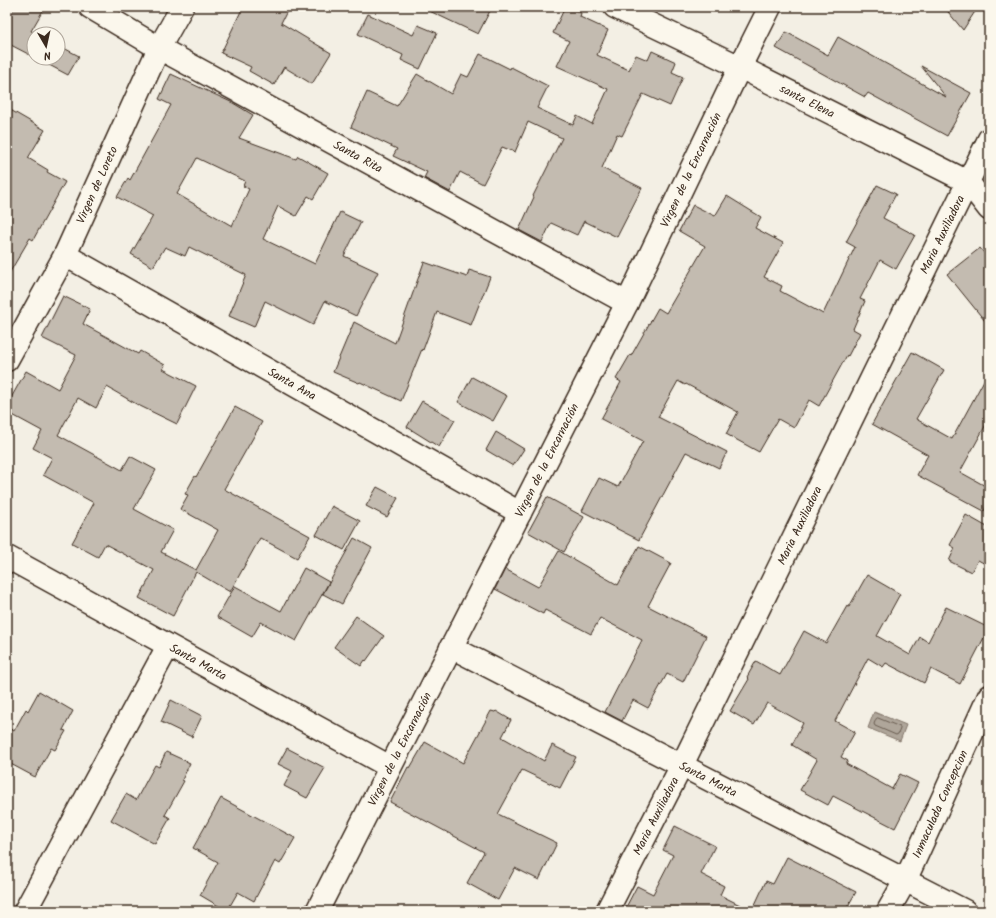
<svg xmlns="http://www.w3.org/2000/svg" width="996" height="918" viewBox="0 0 996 918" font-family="Kalam,sans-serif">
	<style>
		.water { fill: #afa69a; stroke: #817468 }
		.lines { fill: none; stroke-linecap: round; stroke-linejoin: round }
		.shore { stroke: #695c50; stroke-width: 1 }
		.building { fill: #c3bbb0; stroke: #3b2a1e; fill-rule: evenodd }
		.minor-casing { stroke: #3b2a1e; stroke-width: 25 }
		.tertiary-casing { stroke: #3b2a1e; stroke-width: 25 }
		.minor { stroke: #fbf7ec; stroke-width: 22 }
		.tertiary { stroke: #fbf7ec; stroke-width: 22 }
		.labels { text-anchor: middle; stroke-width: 4; stroke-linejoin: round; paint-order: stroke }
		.street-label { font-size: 12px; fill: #3b2a1e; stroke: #fbf7ec }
	</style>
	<rect width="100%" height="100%" fill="#f3efe4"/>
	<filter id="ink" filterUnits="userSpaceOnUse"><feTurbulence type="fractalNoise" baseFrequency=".025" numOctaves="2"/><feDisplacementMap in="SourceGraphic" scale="8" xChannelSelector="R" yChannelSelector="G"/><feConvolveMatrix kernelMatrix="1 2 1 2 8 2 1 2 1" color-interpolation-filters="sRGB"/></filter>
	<g filter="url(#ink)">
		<path class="water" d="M874,712L906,725L900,741L868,728Z"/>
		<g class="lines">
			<path class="shore" d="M878,718L900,727V729L898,734L896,735L875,726L874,724L876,719Z"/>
		</g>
		<path class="building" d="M7,7H45L31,31L37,34H34V57L7,43Z
			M243,7H289L281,23L331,53L312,84L284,67L274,85L249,71L251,67L221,53Z
			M421,7H492L478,34Z
			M565,7H568L581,13L580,17L608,30L597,55L629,70L636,55L648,60L652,51L676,62L672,72L683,77L670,106L643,94L622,136L617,134L602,168L642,188L617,237L584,221L577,235L551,223L542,242L519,230L534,197L533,196L562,138L528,122L515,152L502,147L483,184L460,172L450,192L424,178L427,172L393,156L397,149L351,127L367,92L397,106L417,74L451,94L461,74L468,77L480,54L510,69L511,67L548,86L537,108L573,125L577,116L592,124L608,89L557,66L569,41L553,33Z
			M944,7H978L963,30Z
			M368,14L413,35L418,25L437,33L420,69L401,60L403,55L358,34Z
			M786,32L828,55L838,37L946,97L921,66L971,93L947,136L868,93L865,97L776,48Z
			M58,45L79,56L68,75L36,58H58Z
			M171,74L233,103L253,115L239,138L296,159L298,156L328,173L313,199L308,196L296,216L278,206L263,239L315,264L340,212L361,222L344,256L378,272L356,316L325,301L313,325L265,301L254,327L229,316L246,275L189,247L185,256L165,247L153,267L131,254L153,216L117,197L128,178L130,180L171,105L159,99ZM197,158L245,181L243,186L249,189L232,226L177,194Z
			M7,108L45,130L28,158L48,170L47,172L65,182L33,240L30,238L7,277Z
			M877,185L896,194L883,218L915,235L896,269L880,260L860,299L865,301L853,329L860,333L848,356L847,355L819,406L809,400L794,428L778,419L759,452L726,434L738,412L686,384L685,385L678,381L658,417L727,452L719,468L686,452L639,540L582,511L599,478L618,487L643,441L601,419L621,382L616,379L630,355L631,356L658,308L666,313L705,246L679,231L693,205L715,216L727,196L761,217L755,228L783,243L764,277L782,286L780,291L823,314L855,247L846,242Z
			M980,248L989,259V326L947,274Z
			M424,262L467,277L469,270L490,277L471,325L437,312L423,350L422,349L401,401L360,382L359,383L333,372L354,322L395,343Z
			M63,296L90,309L83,324L138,354L140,351L165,365L163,369L196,386L177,424L138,405L107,387L96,408L78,398L58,435L122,470L130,456L156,470L134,509L173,530L161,552L196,570L218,530L180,509L188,495L185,494L195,476L196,477L235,407L262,422L224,489L310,536L297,558L260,538L230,592L196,572L173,616L139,598L154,570L105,544L98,557L72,543L94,503L43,475L52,458L33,448L42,431L7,412V405L26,371L58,389L76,355L42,338Z
			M912,352L944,370L916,419L952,439L989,371V419L960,472L989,488V501L984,511L917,475L928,455L872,424Z
			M472,377L507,396L493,421L458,402Z
			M422,401L455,420L439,447L407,427Z
			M496,432L524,449L513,466L486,450Z
			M377,487L398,498L387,517L366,506Z
			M547,497L584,517L564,552L528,532Z
			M332,506L360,521L344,550L316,535Z
			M966,515L989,528V566L978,560L971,572L949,561L955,548L950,545Z
			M354,538L372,548L342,604L323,594Z
			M639,546L671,563L648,606L706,636L683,682L667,674L648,708L633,700L622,721L605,712L642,640L600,618L591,634L545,610L543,614L495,589L505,569L538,587L559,551L618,585Z
			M304,568L329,582L296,641L261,622L252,637L217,617L235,586L281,611Z
			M867,575L900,594L877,636L910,655L920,637L928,642L946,607L989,628L960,684L931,669L924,683L886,663L883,667L868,658L835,721L855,732L841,757L848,761L846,764L892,789L900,774L918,783L895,828L833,796L828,805L800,790L817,760L792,745L803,723L767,703L754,725L730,711L749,679L747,677L756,661L780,675L804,631L826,643L847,606L849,607Z
			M356,616L384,636L366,661L365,660L361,666L334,647Z
			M39,691L73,711L63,730L66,731L55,750L51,748L35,777L7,762V727L14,731L26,709L28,711Z
			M171,700L202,716L192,737L161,722Z
			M491,711L495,712L496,711L511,720L502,737L544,761L552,745L576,757L560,788L522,770L498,814L557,843L539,880L515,868L498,900L467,883L484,852L390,802L408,767L410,768L425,742L463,763Z
			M287,748L325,768L307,798L284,786L292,771L278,764Z
			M166,752L190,763L182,780L184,781L165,815L170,818L155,844L111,820L126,794L136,800L155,765L159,767Z
			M221,798L295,838L280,864L275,861L254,901L238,892L227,911L200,895L218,862L193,848Z
			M675,826L715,846L701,874L724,886L720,895L752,911H624L637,886L653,894L673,855L663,850Z
			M787,857L856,892L845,911H752L766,881L773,884Z"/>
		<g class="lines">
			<defs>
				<g id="minor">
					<path id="s1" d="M90,7L159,48L627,303"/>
					<path id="s2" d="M615,7L740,67L968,182L989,209"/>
					<path id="s3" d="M65,255L520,513"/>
					<path id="s4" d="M7,557L390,767"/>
					<path id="s5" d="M451,647L965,911"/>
					<path d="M25,911L168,646"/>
					<path id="s6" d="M317,911L627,303L740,67L770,7"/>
					<path id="s7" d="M607,911L682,765L989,139"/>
					<path id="s8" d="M888,911L905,881L989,696"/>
				</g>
				<g id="tertiary">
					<path id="s9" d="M7,360L65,255L159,48L182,7"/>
				</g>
			</defs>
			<use href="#minor" class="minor-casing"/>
			<use href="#tertiary" class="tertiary-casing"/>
			<use href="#minor" class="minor"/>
			<use href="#tertiary" class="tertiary"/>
		</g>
	</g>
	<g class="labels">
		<g class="street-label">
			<text dy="4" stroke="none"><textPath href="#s2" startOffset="214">santa Elena</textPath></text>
			<text dy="4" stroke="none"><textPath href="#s1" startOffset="307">Santa Rita</textPath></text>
			<text dy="4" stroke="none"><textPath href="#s6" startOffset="830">Virgen de la Encarnación</textPath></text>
			<text dy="4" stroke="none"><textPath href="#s9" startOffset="197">Virgen de Loreto</textPath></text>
			<text dy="4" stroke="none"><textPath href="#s7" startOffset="755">Maria Auxiliadora</textPath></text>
			<text dy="4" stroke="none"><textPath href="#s3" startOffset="261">Santa Ana</textPath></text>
			<text dy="4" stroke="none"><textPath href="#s6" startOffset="506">Virgen de la Encarnación</textPath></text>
			<text dy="4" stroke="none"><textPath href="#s7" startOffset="431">Maria Auxiliadora</textPath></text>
			<text dy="4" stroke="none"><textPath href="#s4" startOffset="218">Santa Marta</textPath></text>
			<text dy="4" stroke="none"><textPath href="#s6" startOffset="182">Virgen de la Encarnación</textPath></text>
			<text dy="4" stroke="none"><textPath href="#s5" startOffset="289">Santa Marta</textPath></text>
			<text dy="4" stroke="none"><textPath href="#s8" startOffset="119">Inmaculada Concepcion</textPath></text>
			<text dy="4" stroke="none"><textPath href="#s7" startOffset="107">Maria Auxiliadora</textPath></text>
		</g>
	</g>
	<rect width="996" height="918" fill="none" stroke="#fbf7ec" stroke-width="24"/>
	<rect x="12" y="12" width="972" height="894" fill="none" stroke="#3b2a1e" stroke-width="1.5" filter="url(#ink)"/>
	<g transform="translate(46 46) rotate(171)"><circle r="19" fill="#fbf7ec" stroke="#aea59a"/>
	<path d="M0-3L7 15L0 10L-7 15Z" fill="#3b2a1e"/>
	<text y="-6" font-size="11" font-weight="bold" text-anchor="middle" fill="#3b2a1e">N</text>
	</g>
</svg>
